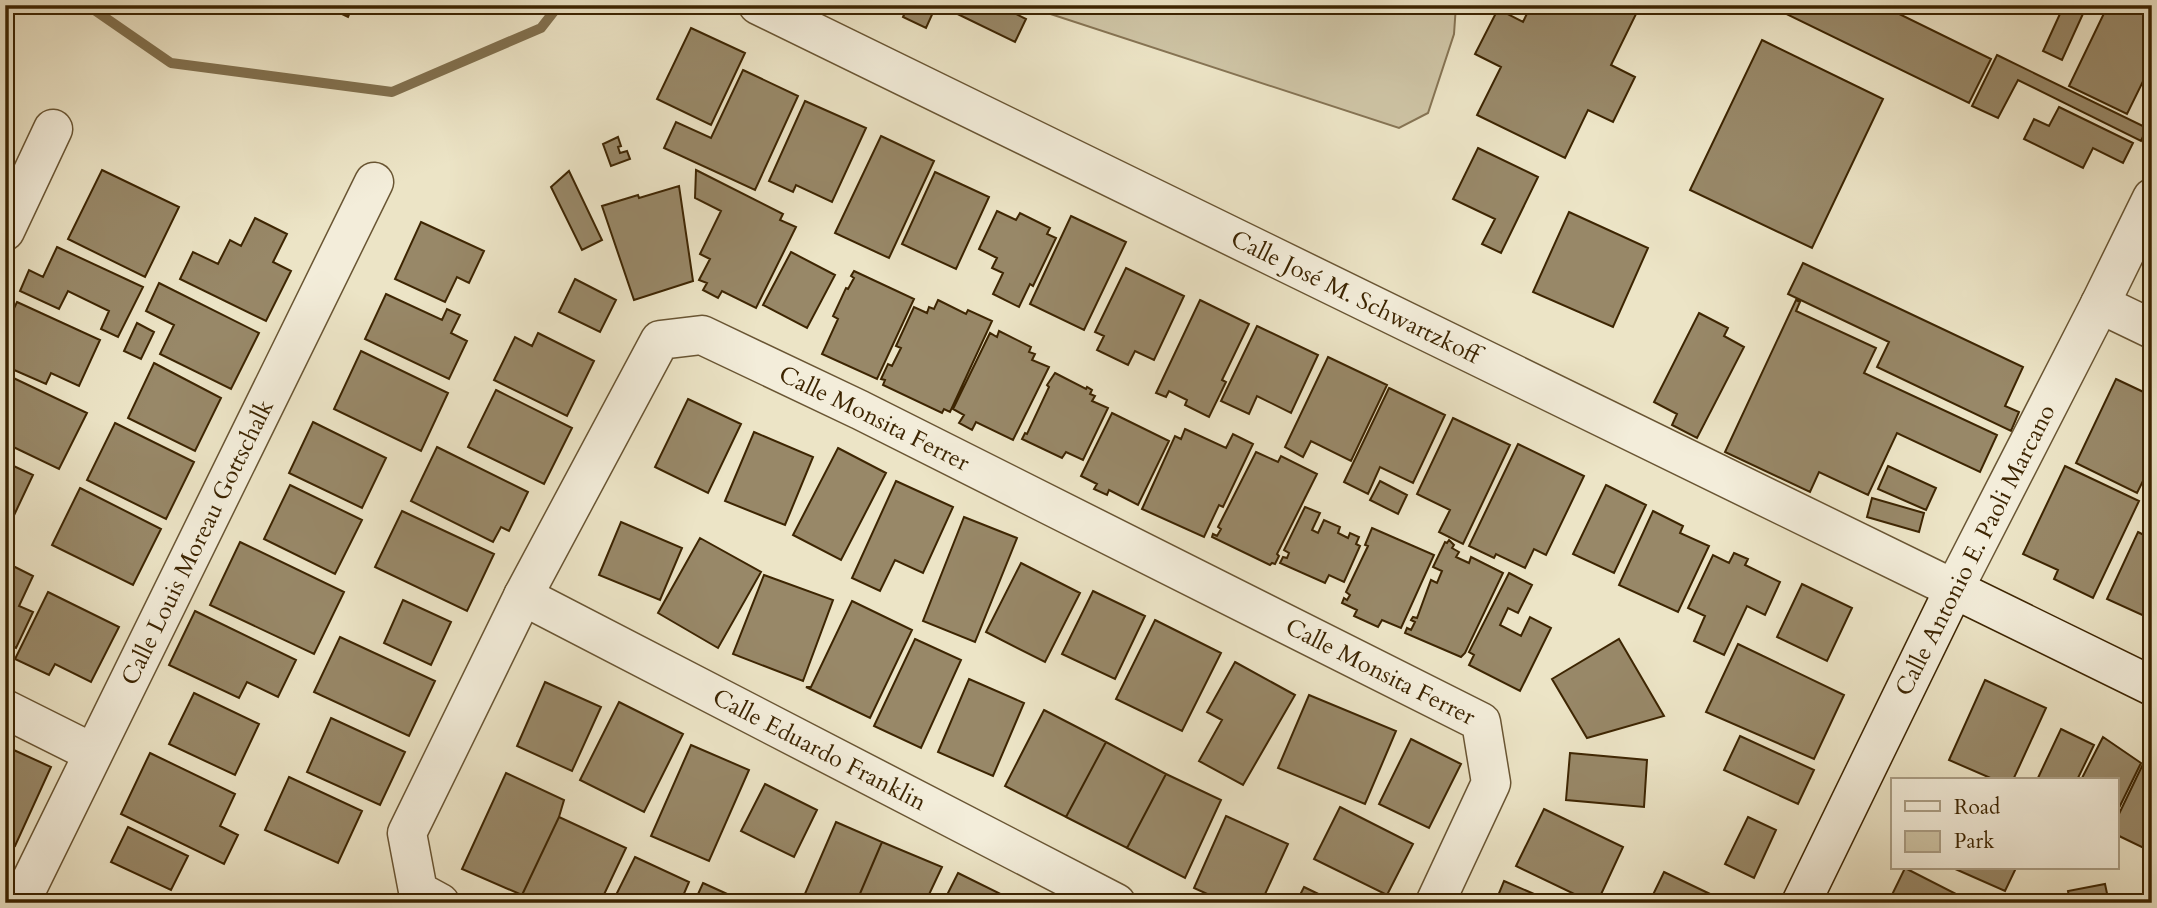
<svg xmlns="http://www.w3.org/2000/svg" width="2157" height="908" viewBox="0 0 2157 908" font-family="Cardo,serif">
	<style>
		.green { fill: #cec4a5; stroke: #867454; stroke-width: 2 }
		.lines { fill: none; stroke-linecap: round; stroke-linejoin: round }
		.stream { stroke: #82714f; stroke-width: 10 }
		.building { fill: #988868; stroke: #3d2502; stroke-width: 2 }
		.street-casing { stroke: #695533; stroke-width: 41 }
		.secondary-casing { stroke: #3d2502; stroke-width: 41 }
		.street { stroke: #f3edda; stroke-width: 38 }
		.secondary { stroke: #f3edda; stroke-width: 38 }
		.labels { text-anchor: middle; stroke-width: 6; stroke-linejoin: round; paint-order: stroke }
		.street-label { font-size: 24px; fill: #3d2502; stroke: #f3edda }
	</style>
	<rect width="100%" height="100%" fill="#ece4c6"/>
	<filter id="stains"><feTurbulence type="fractalNoise" baseFrequency=".00286" numOctaves="4"/><feColorMatrix values="0 0 0 0 .2 0 0 0 0 .09 0 0 0 0 .02 0 0 0 .5 -.17"/></filter>
	<radialGradient id="worn" r=".72"><stop offset=".6" stop-color="#630" stop-opacity="0"/><stop offset="1" stop-color="#630" stop-opacity=".3"/></radialGradient>
	<path class="green" d="M1023,5H1456L1454,34L1428,113L1399,128Z"/>
	<g class="lines">
		<path class="stream" d="M87,5L171,63L392,92L541,28L559,5"/>
	</g>
	<path class="building" d="M323,5H353L348,17Z
		M908,5H928L935,8L926,28L903,17Z
		M939,5H998L1026,19L1015,42Z
		M1531,5H1629L1638,10L1611,65L1635,77L1613,122L1588,110L1565,158L1477,115L1501,67L1475,54L1498,9L1523,22Z
		M1768,5H1881L1991,59L1969,103Z
		M2064,5H2087L2062,60L2043,51Z
		M2108,5H2152V63L2127,114L2069,86Z
		M691,28L745,53L711,125L657,99Z
		M1762,40L1883,99L1812,248L1690,190Z
		M1997,55L2147,128L2141,141L2018,80L1998,118L1972,106Z
		M743,70L798,96L755,190L664,148L676,122L711,138Z
		M805,101L866,128L832,202L796,185L793,192L769,181Z
		M2059,107L2133,143L2123,163L2093,148L2083,168L2024,139L2034,119L2049,126Z
		M881,136L934,161L889,258L835,233Z
		M618,137L621,146L618,147L620,153L627,151L630,159L611,166L603,144Z
		M1478,148L1538,177L1501,253L1482,244L1495,219L1453,199Z
		M102,170L179,207L145,277L68,239Z
		M696,170L783,214L780,220L796,227L756,308L722,291L718,298L703,290L707,283L699,280L710,259L700,254L721,211L695,198Z
		M569,171L602,240L582,250L551,187Z
		M935,172L989,197L956,269L902,244Z
		M679,186L693,281L634,300L602,206L638,195L639,198Z
		M997,211L1016,220L1020,213L1050,228L1047,234L1056,238L1033,286L1030,284L1019,307L993,294L1003,273L992,268L997,258L979,249Z
		M1569,212L1648,248L1613,327L1533,292Z
		M1071,216L1126,242L1084,330L1030,304Z
		M255,218L287,234L273,262L291,271L266,321L180,279L193,252L218,264L230,240L241,246Z
		M421,222L484,251L469,283L457,277L445,302L395,279Z
		M57,247L143,287L118,337L101,329L109,311L68,291L59,309L20,291L29,270L43,277Z
		M791,252L835,275L807,328L763,305Z
		M1803,263L2023,367L2005,406L2019,412L2011,431L1877,367L1889,342L1788,294Z
		M1126,268L1184,296L1154,360L1135,351L1128,365L1097,350L1104,336L1095,332Z
		M854,271L914,299L877,379L822,354L838,319L833,316L846,288L848,289L854,278L851,276Z
		M575,279L616,300L600,332L559,312Z
		M159,283L259,333L231,389L160,354L174,325L146,311Z
		M386,294L442,320L447,309L460,315L451,333L467,341L449,379L365,339Z
		M938,300L966,314L968,310L992,321L950,412L944,409L942,413L883,385L885,380L881,379L888,364L892,366L901,348L896,346L914,307L927,313L929,307L934,309Z
		M1200,300L1249,324L1222,380L1226,382L1209,417L1185,405L1187,400L1169,391L1166,397L1156,393Z
		M1796,300L1800,302L1796,311L1876,348L1864,373L1997,435L1980,472L1897,433L1868,495L1819,472L1810,492L1725,452Z
		M17,302L100,340L79,386L51,373L46,384L5,366V327Z
		M1699,313L1728,328L1724,336L1744,347L1697,438L1672,425L1677,414L1654,402Z
		M137,323L154,332L141,359L124,351Z
		M1257,326L1318,355L1291,413L1257,396L1249,414L1221,401Z
		M999,331L1031,347L1029,352L1035,354L1032,360L1049,367L1013,440L976,422L972,430L959,423L964,415L953,409L990,333L997,337Z
		M538,333L594,361L567,416L494,380L515,337L532,346Z
		M361,351L448,393L421,451L334,409Z
		M1328,357L1387,385L1351,461L1311,441L1303,457L1285,447Z
		M154,363L221,398L195,451L128,418Z
		M1055,373L1086,389L1087,387L1092,390L1090,394L1095,396L1092,401L1108,408L1083,460L1066,452L1062,458L1022,439L1025,433L1027,434L1049,387L1047,385Z
		M5,374L87,413L59,469L5,443Z
		M2116,379L2152,396V463L2137,493L2076,463Z
		M1389,388L1445,415L1413,483L1380,467L1368,494L1344,482Z
		M496,390L572,428L544,484L468,447Z
		M688,399L741,424L708,493L655,467Z
		M1112,413L1169,441L1138,505L1109,490L1107,495L1094,489L1097,484L1081,476Z
		M1453,418L1510,445L1463,544L1439,532L1450,510L1417,494Z
		M313,422L386,458L362,508L289,473Z
		M115,423L194,462L166,519L87,480Z
		M1185,429L1226,448L1233,434L1253,444L1223,507L1219,505L1204,537L1142,509L1175,436L1181,439Z
		M754,432L813,457L785,525L725,501Z
		M1518,444L1584,476L1546,555L1534,549L1525,568L1496,554L1494,558L1469,546Z
		M437,447L528,492L509,531L501,527L493,542L411,501Z
		M838,448L886,473L841,560L793,535Z
		M1256,452L1278,462L1281,456L1317,474L1277,554L1279,556L1275,564L1272,563L1270,565L1212,537L1213,534L1217,536L1221,529L1218,527Z
		M5,462L33,475L8,528L5,527Z
		M1888,466L1936,488L1926,510L1878,489Z
		M2065,466L2139,501L2093,598L2054,579L2058,570L2023,554Z
		M896,481L953,507L923,573L895,560L880,591L852,578Z
		M1380,481L1407,495L1398,514L1370,500Z
		M290,485L362,520L335,574L264,539Z
		M1606,485L1646,505L1614,573L1573,554Z
		M80,488L161,529L133,585L52,545Z
		M1872,498L1924,513L1919,532L1867,517Z
		M1305,507L1320,513L1312,530L1318,533L1324,520L1340,527L1338,533L1348,538L1350,533L1359,537L1356,544L1360,546L1344,582L1329,575L1325,583L1280,563L1283,557L1287,558L1289,553L1284,550Z
		M402,511L494,554L467,611L375,567Z
		M1653,511L1683,526L1680,533L1709,546L1678,612L1619,585Z
		M964,517L1017,538L975,642L923,621Z
		M621,522L682,548L660,600L599,575Z
		M1372,528L1434,555L1401,628L1382,620L1378,627L1354,616L1357,610L1342,603L1344,598L1347,600L1350,595L1346,592L1368,546L1365,545Z
		M2138,532L2152,539L2151,619L2107,599Z
		M700,538L761,572L718,648L658,613Z
		M1449,540L1454,545L1452,548L1459,552L1456,557L1469,563L1471,557L1503,573L1465,653L1461,657L1405,633L1407,628L1411,630L1415,622L1411,620L1413,617L1417,618L1431,580L1437,583L1442,571L1433,567L1445,542L1447,543Z
		M240,542L344,592L314,654L210,605Z
		M1734,553L1748,559L1745,565L1780,582L1765,615L1747,606L1724,655L1694,641L1705,616L1688,608L1713,555L1729,563Z
		M5,562L33,576L19,606L33,612L16,648L5,643Z
		M1021,563L1080,593L1045,662L986,632Z
		M1509,573L1532,585L1518,613L1508,608L1500,625L1521,636L1530,617L1551,628L1520,691L1469,665L1474,655L1469,652Z
		M764,575L833,600L803,681L733,654Z
		M1802,584L1852,608L1827,661L1777,637Z
		M1093,591L1145,616L1115,679L1062,654Z
		M48,592L119,627L91,682L55,664L49,675L15,659Z
		M403,600L451,622L431,665L384,643Z
		M852,601L912,630L870,718L806,687H811Z
		M195,611L296,660L278,697L247,682L239,698L169,665Z
		M1155,620L1221,653L1182,731L1116,699Z
		M340,637L435,681L409,736L314,692Z
		M915,639L961,660L921,748L874,726Z
		M1619,639L1664,716L1587,738L1552,679Z
		M1738,644L1844,695L1814,759L1706,712Z
		M1235,662L1295,695L1243,785L1199,761L1222,720L1207,712Z
		M969,679L1024,703L993,776L938,752Z
		M1985,680L2046,708L2013,780H1995L1949,760Z
		M545,682L601,707L572,771L517,746Z
		M194,693L259,724L235,775L169,744Z
		M1309,695L1396,731L1365,804L1278,768Z
		M619,702L683,734L644,812L580,780Z
		M1044,710L1106,742L1066,817L1005,786Z
		M331,718L405,752L380,805L307,772Z
		M2061,729L2094,745L2077,780H2037Z
		M1740,736L1814,770L1798,804L1724,770Z
		M2103,737L2141,763L2117,812V780H2081Z
		M1411,739L1461,764L1429,828L1379,804Z
		M1106,742L1166,774L1127,848L1066,817Z
		M691,745L749,770L709,861L651,836Z
		M5,746L51,767L15,846L5,842Z
		M150,753L235,794L220,826L238,835L224,864L121,814Z
		M1570,753L1647,760L1644,807L1566,800Z
		M2144,762L2152,766V852L2117,835V818Z
		M506,773L564,800L559,817L522,895L462,869Z
		M1166,774L1221,800L1185,878L1127,848Z
		M289,777L362,811L338,863L265,830Z
		M765,784L817,810L794,857L741,831Z
		M1340,807L1413,844L1387,895L1314,859Z
		M1544,809L1623,847L1597,903H1593L1516,866Z
		M1226,816L1288,844L1261,903H1227L1194,888Z
		M559,817L626,848L600,903H540L522,895Z
		M1748,817L1776,830L1754,878L1725,864Z
		M836,822L882,842L856,903H801Z
		M128,827L188,856L171,890L111,862Z
		M882,842L942,867L925,903H856Z
		M635,857L689,882L680,903H612Z
		M1905,868L1970,901V903H1888Z
		M1953,868H2016L2005,891Z
		M1664,872L1729,903H1649Z
		M958,873L1017,902L1016,903H943Z
		M1504,881L1555,903H1495Z
		M703,883L747,903H694Z
		M2105,884L2109,903H2070L2068,891Z
		M1304,887L1337,903H1296Z"/>
	<g class="lines">
		<defs>
			<g id="street">
				<path id="s1" d="M758,5L1954,589L2100,304L2152,198"/>
				<path d="M5,231L53,129"/>
				<path d="M2100,304L2152,329"/>
				<path id="s2" d="M523,596L1116,903"/>
				<path d="M5,709L93,753"/>
				<path id="s3" d="M20,903L374,182"/>
				<path id="s4" d="M440,903L418,891L407,833L523,596L660,340L702,335L860,410L1481,722L1491,783L1435,903"/>
			</g>
			<path id="secondary" d="M1801,903L1954,589L2152,686"/>
		</defs>
		<use href="#street" class="street-casing"/>
		<use href="#secondary" class="secondary-casing"/>
		<use href="#street" class="street"/>
		<use href="#secondary" class="secondary"/>
	</g>
	<g class="labels">
		<g class="street-label">
			<text dy="8" stroke="none"><textPath href="#s1" startOffset="665">Calle José M. Schwartzkoff</textPath></text>
			<text dy="8" stroke="none"><textPath href="#s4" startOffset="872">Calle Monsita Ferrer</textPath></text>
			<text dy="8" stroke="none"><textPath href="#s3" startOffset="402">Calle Louis Moreau Gottschalk</textPath></text>
			<text transform="translate(1975 550) rotate(-63)" y="8">Calle Antonio E. Paoli Marcano</text>
			<text dy="8" stroke="none"><textPath href="#s4" startOffset="1438">Calle Monsita Ferrer</textPath></text>
			<text dy="8" stroke="none"><textPath href="#s2" startOffset="334">Calle Eduardo Franklin</textPath></text>
		</g>
	</g>
	<rect width="2157" height="908" fill="none" stroke="#ece4c6" stroke-width="28"/>
	<rect x="7" y="7" width="2143" height="894" fill="none" stroke="#3d2502" stroke-width="3.5"/>
	<rect x="14" y="14" width="2129" height="880" fill="none" stroke="#3d2502" stroke-width="2"/>
	<rect x="1891" y="778" width="228" height="91" fill="#f3edda" stroke="#aa9d84" stroke-width="2"/>
	<rect x="1905" y="801" width="35" height="10" fill="#f3edda" stroke="#aa9d84" stroke-width="2"/>
	<text x="1954" y="814" font-size="21" fill="#3d2502">Road</text>
	<rect x="1905" y="831" width="35" height="21" fill="#cec4a5" stroke="#aa9d84" stroke-width="2"/>
	<text x="1954" y="848" font-size="21" fill="#3d2502">Park</text>
	<rect width="100%" height="100%" filter="url(#stains)"/>
	<rect width="100%" height="100%" fill="url(#worn)"/>
</svg>
